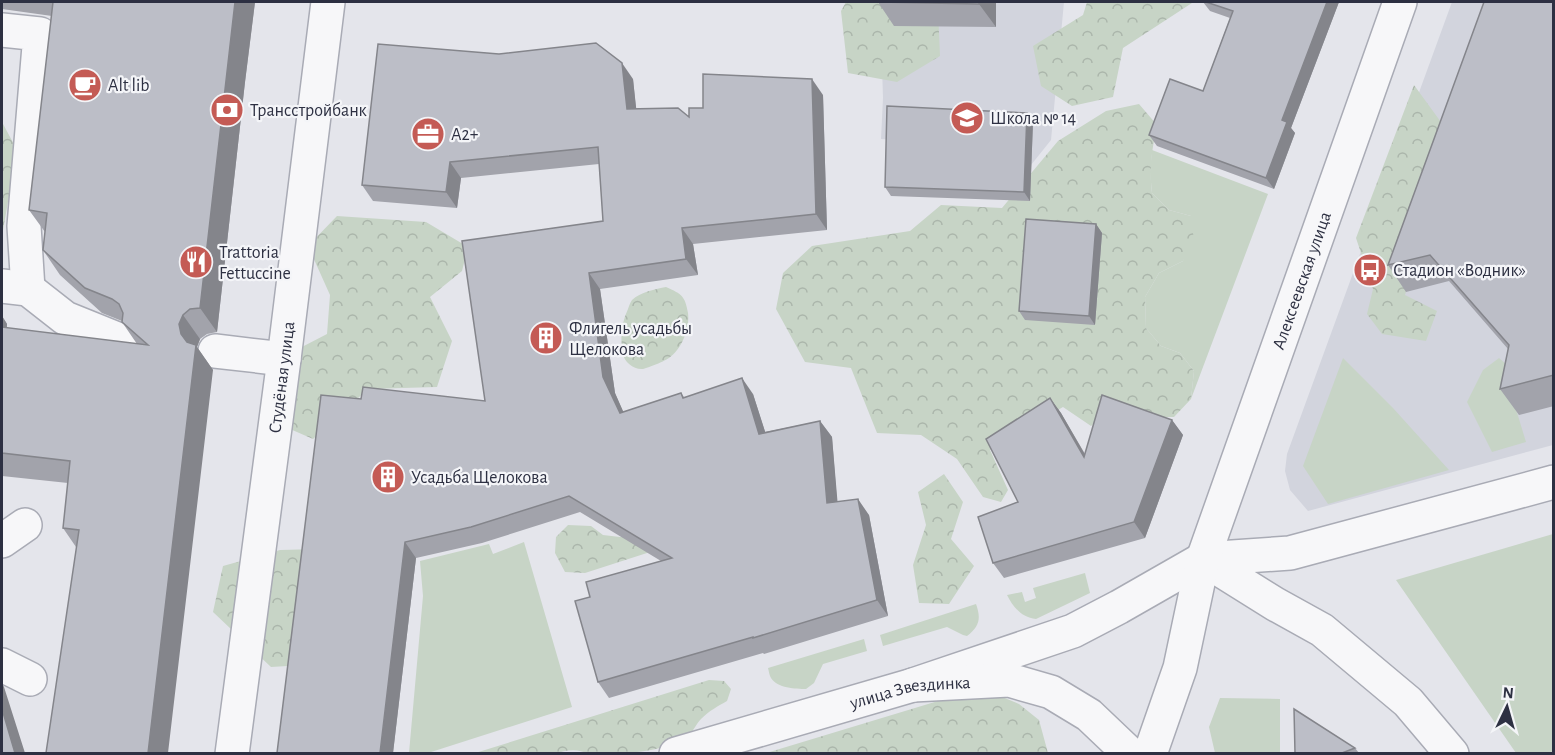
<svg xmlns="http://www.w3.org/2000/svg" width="1555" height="755" viewBox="0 0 1555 755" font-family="'Alegreya Sans',sans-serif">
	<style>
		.built { fill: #d2d4dd }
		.green { fill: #c7d4c6 }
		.forest { fill: url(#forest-crowns) }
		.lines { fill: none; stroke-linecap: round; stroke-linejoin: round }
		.minor-casing { stroke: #a9abb5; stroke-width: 36 }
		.minor { stroke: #f7f7f9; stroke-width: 33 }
		.wall { fill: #a2a3ab }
		.shaded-wall { fill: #84858b }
		.building { fill: #bcbec7; stroke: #84858b; stroke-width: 1.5 }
		.labels { text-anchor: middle; stroke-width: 4.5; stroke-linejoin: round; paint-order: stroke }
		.poi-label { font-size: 18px; fill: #2d3042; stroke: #f4f5f8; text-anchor: start }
		.street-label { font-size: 18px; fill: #2d3042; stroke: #f4f5f8 }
	</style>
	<defs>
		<pattern id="forest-crowns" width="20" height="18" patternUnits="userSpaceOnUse" patternTransform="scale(1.5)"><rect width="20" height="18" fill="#c7d4c6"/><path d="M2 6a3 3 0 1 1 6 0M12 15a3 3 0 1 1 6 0" fill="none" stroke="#abb6ab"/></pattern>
	</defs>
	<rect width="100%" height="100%" fill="#e4e5eb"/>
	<path class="built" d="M880,2H1064L1051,140L1031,165L992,163L914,141L881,139L883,98Z
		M1452,2H1553V445L1308,511L1290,490L1285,471L1287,454Z"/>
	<path class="green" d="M1152,150L1268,194L1191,399L1194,371L1180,353L1161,346L1146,328L1145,297L1159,273L1183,261L1191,216L1169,210L1152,193L1150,172Z
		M1343,358L1393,408L1449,470L1328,504L1303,466Z
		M1499,358L1523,379L1515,406L1526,442L1492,452L1467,402L1483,370Z
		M1553,534V753H1516L1396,580Z
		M524,542L572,707L428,753H409L423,596L420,561L489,544L493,554Z
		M1085,573L1090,593L1036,619C1022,618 1013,607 1007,595L1022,592L1025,602L1036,598L1033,588Z
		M976,604C981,618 980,626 967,636L963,635L947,627L883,646L880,635Z
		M864,639L867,651L823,664L814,683L806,689C796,689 777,688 771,678C769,675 769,671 768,668Z
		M1220,698L1280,699V753H1215L1209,727Z"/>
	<path class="forest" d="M846,2H932L938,9L940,56L897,82L848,73L841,11Z
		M1087,2H1197L1192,3L1123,48L1113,97L1072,106L1041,86L1033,46L1083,15Z
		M1414,85L1454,140L1405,295L1437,311L1426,341L1382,334L1367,314L1373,289L1356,238Z
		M1139,104L1157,125C1152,150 1149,167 1152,193L1169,210L1191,216L1194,241L1183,261L1159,273L1145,297L1146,328L1161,346L1180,353L1194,371L1191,399L1174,417H1151L1114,404L1091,426L1063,407L990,450L1008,490L1001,502L983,497L957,459L921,435L877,433L851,368L805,362L776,309L783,273L812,246L910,231L941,205L1002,208L1058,141L1106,111Z
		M2,122L17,150L2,236Z
		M337,216L426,222L468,247L462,271L430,297L452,341L437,387L368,389L313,439L274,422L273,362L327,334L330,295L308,246Z
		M666,287C682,294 685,296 688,313C690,328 682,349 669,358C665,361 648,368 643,369C634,370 624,362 623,354C620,338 621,324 628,309C629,306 630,303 632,300C640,292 656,289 666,287Z
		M944,474L963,502L951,539L974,566L949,604L919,603L913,565L926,525L918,492Z
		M568,525L591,526L603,535L620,537L640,532L653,548L647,553L585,573L565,572L555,553L556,537Z
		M317,549L337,663L271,667L213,612L223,566L280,550Z
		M709,680L724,681L731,689L727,701C718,706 709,711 701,719C696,724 694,730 690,734C662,755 623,753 588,754C578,748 565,750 555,754H472Z
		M971,691L995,694L1019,704L1039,720L1048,753L763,754Z"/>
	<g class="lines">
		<defs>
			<g id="minor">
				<path d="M2,30L40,34L24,226L28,289"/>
				<path d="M2,286L28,289L65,318L122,341"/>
				<path d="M215,351L284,359"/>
				<path d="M2,541L25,525"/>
				<path d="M1203,559L1275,604L1322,630L1408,702L1452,754"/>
				<path d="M2,665L30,679"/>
				<path d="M913,685L1073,631L1119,607L1203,559L1290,553L1554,482"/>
				<path id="s1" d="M232,754L284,359L328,2"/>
				<path id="s2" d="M676,754L913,685L1009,680L1051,692L1089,715L1130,754"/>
				<path id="s3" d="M1150,754L1180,668L1203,559L1400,2"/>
			</g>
		</defs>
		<use href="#minor" class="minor-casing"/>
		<use href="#minor" class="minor"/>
	</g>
	<path class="wall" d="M2,2H255L245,82L217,332L207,334L200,339L197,347L213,370L76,547L63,528L68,483L2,476V316L7,324V328L137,344L122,322V321L102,313L60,275L43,250L45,232L29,210L52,16L2,9Z
		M878,2H996V27L894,26Z
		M1203,2H1339L1291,128L1295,133L1274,189L1157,146L1149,135L1203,91L1230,18L1210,11Z
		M1554,2V406L1519,415L1500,389L1508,349L1449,281L1406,292L1388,265Z
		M633,79L636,109L689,117L703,108L823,95L827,230L693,244L698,275L600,289L615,393L623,412L681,393L684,397L753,394L765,432L820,421L832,437L837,502L869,515L888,616L764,654L763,653L609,698L598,682L590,597L661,561L580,512L482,543L416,558L393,753L361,399L485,401L603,221L599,164L461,178L457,208L373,201L362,185Z
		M1027,113L1033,122L1030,201L891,196L885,187Z
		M1096,224L1102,233L1095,325L1025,320L1019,311Z
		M1050,398L1061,413L1085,454L1172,420L1183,435L1145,538L1004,578L993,563L1018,502Z
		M1355,748L1359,753H1295Z"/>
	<path class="shaded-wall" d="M235,2H255L245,82L217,332L200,308Z
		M979,2H996V27L979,4Z
		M1327,2H1339L1291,128L1295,133L1274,189L1266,178L1282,120Z
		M622,63L633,79L638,125L627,109Z
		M812,79L823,95L827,230L816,214Z
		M1027,113L1033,122L1030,201L1024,192Z
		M450,162L461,178L457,208L446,192Z
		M1096,224L1102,233L1095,325L1089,316Z
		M682,228L693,244L698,275L686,259Z
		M589,273L600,289L615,393L631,429L620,413L603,377Z
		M183,315L200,339L197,347L213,370L168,753H148L181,334L179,324Z
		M2,316L7,324L4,350L2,347Z
		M742,378L753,394L771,450L759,434Z
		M1050,398L1061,413L1095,472L1084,457Z
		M1172,420L1183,435L1145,538L1134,522Z
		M820,421L832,437L839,519L827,503Z
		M858,499L869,515L888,616L877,600Z
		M405,542L416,558L393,753H380Z
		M2,683L4,687L25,753H15L2,709Z"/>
	<path class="building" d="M53,2H235L200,308L190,309L183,315L179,324L181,334L187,342L196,345L148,753H46L79,530L63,528L70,461L2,453V327L148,345L122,322L123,313L119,304L112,299L85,288L43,250L47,213L29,210Z
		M878,2H979V4Z
		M1206,2H1327L1282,120L1287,122L1266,178L1149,135L1170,79L1203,91L1233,11Z
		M1484,2H1554V375L1500,389L1509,345L1430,255L1388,265Z
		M596,43L622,63L627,109L678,108L689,117V108H703V74L812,79L816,214L682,228L686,259L589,273L603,377L620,413L681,393L683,398L742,378L759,434L820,421L827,503L858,499L877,600L753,638V637L598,682L575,601L590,597L586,582L672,558L569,496L471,527L405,542L380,753H277L321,395L361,399L363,387L485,401L462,241L603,221L598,147L450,162L446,192L362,185L378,44L499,54Z
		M887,106L1027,113L1024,192L885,187Z
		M1026,219L1096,224L1089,316L1019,311Z
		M1102,395L1172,420L1134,522L993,563L978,517L1018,502L986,439L1050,398L1084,457Z
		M2,709L15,753H2Z
		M1294,709L1355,748L1342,753H1295Z"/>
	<defs>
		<symbol id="cafe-disc" viewBox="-11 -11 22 22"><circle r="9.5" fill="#c45b55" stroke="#f4f5f8"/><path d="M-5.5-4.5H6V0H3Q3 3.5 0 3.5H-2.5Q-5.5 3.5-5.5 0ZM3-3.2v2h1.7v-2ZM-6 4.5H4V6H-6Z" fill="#fff"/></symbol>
		<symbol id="bank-disc" viewBox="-11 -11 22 22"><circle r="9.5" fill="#c45b55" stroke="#f4f5f8"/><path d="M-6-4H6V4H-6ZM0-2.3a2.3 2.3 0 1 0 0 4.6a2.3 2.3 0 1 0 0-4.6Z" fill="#fff"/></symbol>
		<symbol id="school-disc" viewBox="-11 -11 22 22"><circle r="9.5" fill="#c45b55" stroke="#f4f5f8"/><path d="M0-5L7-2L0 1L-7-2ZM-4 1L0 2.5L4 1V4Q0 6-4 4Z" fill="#fff"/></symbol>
		<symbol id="office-disc" viewBox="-11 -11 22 22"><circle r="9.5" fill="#c45b55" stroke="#f4f5f8"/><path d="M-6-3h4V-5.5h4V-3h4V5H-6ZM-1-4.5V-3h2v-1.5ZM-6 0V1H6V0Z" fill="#fff"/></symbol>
		<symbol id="restaurant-disc" viewBox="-11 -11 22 22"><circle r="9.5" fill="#c45b55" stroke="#f4f5f8"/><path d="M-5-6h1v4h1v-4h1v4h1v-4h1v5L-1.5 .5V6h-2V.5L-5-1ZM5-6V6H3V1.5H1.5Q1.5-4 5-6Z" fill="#fff"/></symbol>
		<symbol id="bus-disc" viewBox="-11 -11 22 22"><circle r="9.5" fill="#c45b55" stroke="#f4f5f8"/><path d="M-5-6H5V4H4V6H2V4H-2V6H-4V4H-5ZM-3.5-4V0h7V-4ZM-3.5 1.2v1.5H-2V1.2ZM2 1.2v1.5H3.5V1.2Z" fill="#fff"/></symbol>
		<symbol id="building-disc" viewBox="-11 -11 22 22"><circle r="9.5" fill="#c45b55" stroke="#f4f5f8"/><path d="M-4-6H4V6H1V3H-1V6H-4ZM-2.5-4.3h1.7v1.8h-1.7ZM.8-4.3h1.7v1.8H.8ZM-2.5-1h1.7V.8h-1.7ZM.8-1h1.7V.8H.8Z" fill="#fff"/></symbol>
	</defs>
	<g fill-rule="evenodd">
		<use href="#cafe-disc" x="66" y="66" width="38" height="38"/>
		<use href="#bank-disc" x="208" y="91" width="38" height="38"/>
		<use href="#school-disc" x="948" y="99" width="38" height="38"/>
		<use href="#office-disc" x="409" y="115" width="38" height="38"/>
		<use href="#restaurant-disc" x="177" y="243" width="38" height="38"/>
		<use href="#bus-disc" x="1351" y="251" width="38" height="38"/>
		<use href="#building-disc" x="527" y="319" width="38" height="38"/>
		<use href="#building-disc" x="369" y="458" width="38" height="38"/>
	</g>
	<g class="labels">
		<g class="poi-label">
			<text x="108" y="91">Alt lib</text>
			<text x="250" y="116">Трансстройбанк</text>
			<text x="990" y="124">Школа № 14</text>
			<text x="451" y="140">А2+</text>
			<text x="219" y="258">Trattoria<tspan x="219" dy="21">Fettuccine</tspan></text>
			<text x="1393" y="276">Стадион «Водник»</text>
			<text x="569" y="334">Флигель усадьбы<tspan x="569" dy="21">Щелокова</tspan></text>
			<text x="411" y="483">Усадьба Щелокова</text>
		</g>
		<g class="street-label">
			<text dy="6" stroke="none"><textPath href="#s3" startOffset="498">Алексеевская улица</textPath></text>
			<text dy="6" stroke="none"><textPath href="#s1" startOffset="380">Студёная улица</textPath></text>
			<text dy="6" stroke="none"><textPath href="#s2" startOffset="243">улица Звездинка</textPath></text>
		</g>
	</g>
	<rect width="1555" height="755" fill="none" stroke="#2d3042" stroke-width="6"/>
	<g transform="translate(1507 707) rotate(5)" stroke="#f4f5f8" stroke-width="4.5" paint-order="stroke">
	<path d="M0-4.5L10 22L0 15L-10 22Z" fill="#2d3042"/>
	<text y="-9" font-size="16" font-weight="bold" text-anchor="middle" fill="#2d3042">N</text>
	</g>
</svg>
